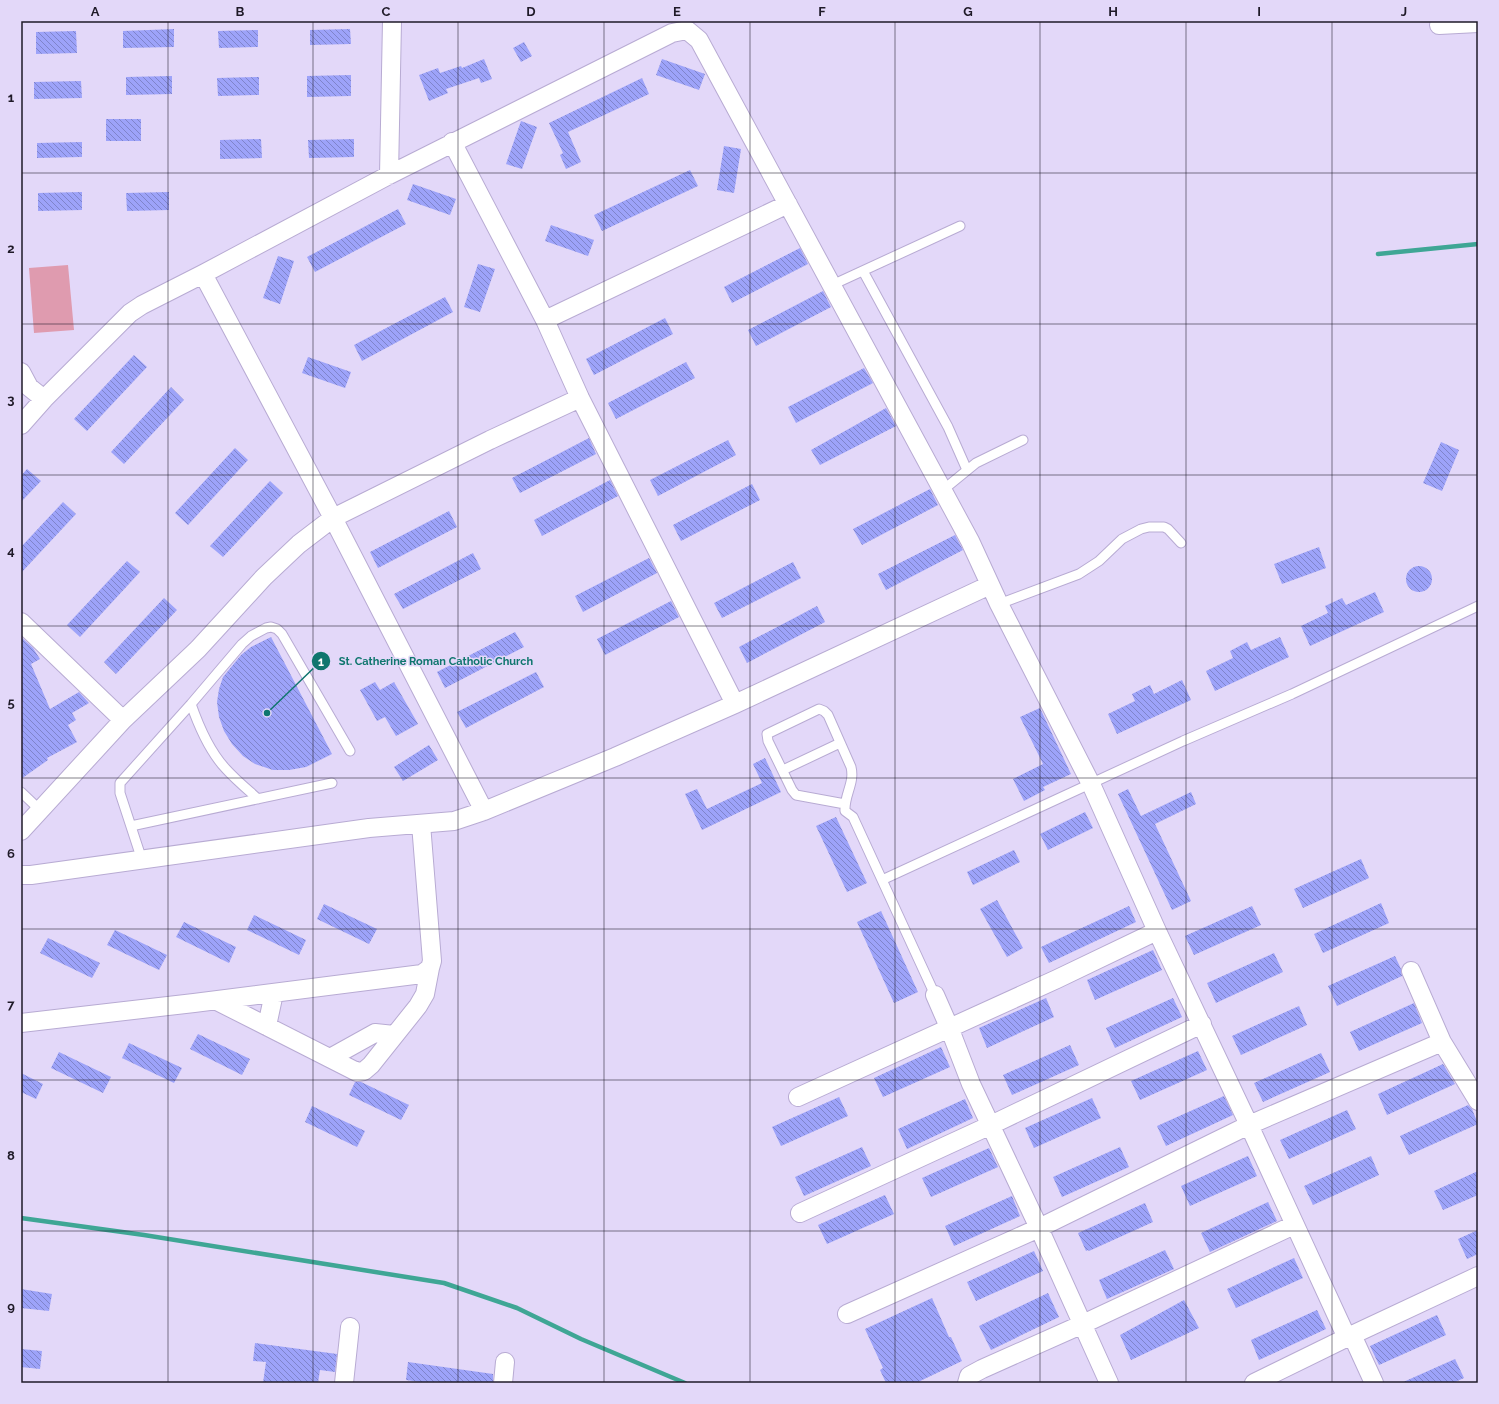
<svg xmlns="http://www.w3.org/2000/svg" width="1499" height="1404" viewBox="0 0 1499 1404" font-family="Raleway,sans-serif">
	<style>
		.pitch { fill: #df9baf }
		.lines { fill: none; stroke-linecap: round; stroke-linejoin: round }
		.stream { stroke: #3fa695; stroke-width: 4.5 }
		.building { fill: url(#building-back-hatch) }
		.lane-casing { stroke: #b8abd3; stroke-width: 11 }
		.street-casing { stroke: #b8abd3; stroke-width: 20 }
		.lane { stroke: #fff; stroke-width: 9 }
		.street { stroke: #fff; stroke-width: 18 }
		.grid { fill: none; stroke: #1f1a28; stroke-width: 1; stroke-opacity: 0.55 }
		.leader { fill: none; stroke: #0f766e; stroke-width: 1.5 }
		.callout-dot { fill: #0f766e; stroke: #e3d8f9; stroke-width: 1.5 }
		.mark-label { font-size: 12px; text-anchor: middle; font-weight: bold; fill: #fff }
		.callout-label { font-size: 11px; text-anchor: middle; font-weight: bold; fill: #0f766e; stroke: #e3d8f9; stroke-width: 3; stroke-linejoin: round; paint-order: stroke }
		.neatline { fill: none; stroke: #1f1a28; stroke-width: 1.5 }
		.grid-label { font-size: 13px; text-anchor: middle; font-weight: bold; fill: #1f1a28 }
	</style>
	<defs>
		<pattern id="building-back-hatch" width="6" height="6" patternUnits="userSpaceOnUse"><rect width="6" height="6" fill="#9da3f9"/><path d="M-1 5l2 2M0 0l6 6M5-1l2 2" fill="none" stroke="#7f84ca"/></pattern>
	</defs>
	<rect width="100%" height="100%" fill="#e3d8f9"/>
	<path class="pitch" d="M68,265L74,330L34,333L29,268Z"/>
	<g class="lines">
		<path class="stream" d="M1378,254L1478,244
			M21,1218L144,1235L444,1283L517,1308L581,1339L685,1383"/>
	</g>
	<path class="building" d="M174,29V47L123,48V31Z
		M350,29L351,44L310,45V30Z
		M258,30V47L219,48L218,31Z
		M76,31L77,53L36,54V32Z
		M524,42L532,56L521,62L513,48Z
		M484,59L492,79L481,83L479,78L446,89L448,93L429,101L419,75L438,68L440,73L461,66L462,68Z
		M662,59L705,74L699,90L656,75Z
		M351,75V96L307,97V76Z
		M172,76V94L126,95V77Z
		M259,77V95L218,96L217,78Z
		M642,78L649,94L568,132L581,162L566,169L560,155L563,153L549,123Z
		M81,81L82,98L34,99V82Z
		M106,119H141V141H106Z
		M521,121L537,127L522,169L506,164Z
		M261,139L262,158L220,159V140Z
		M354,139V157L309,158L308,140Z
		M82,142V157L37,158V143Z
		M724,146L741,149L734,193L717,190Z
		M690,170L698,186L602,231L594,215Z
		M413,184L456,199L450,215L407,200Z
		M82,192V210L38,211V193Z
		M169,192V210L127,211L126,193Z
		M398,209L406,224L315,272L307,257Z
		M551,225L594,240L588,256L545,241Z
		M800,248L808,264L732,303L724,287Z
		M278,256L294,261L280,304L263,298Z
		M478,264L495,269L480,312L464,307Z
		M823,291L831,307L756,346L748,330Z
		M445,297L453,312L362,361L354,345Z
		M665,318L673,334L594,375L586,359Z
		M134,355L147,367L87,431L74,419Z
		M308,357L351,372L345,388L302,373Z
		M686,362L695,378L616,419L608,403Z
		M864,368L873,383L796,423L788,407Z
		M171,387L184,400L124,464L111,452Z
		M886,408L896,426L820,465L811,450Z
		M589,438L596,454L520,493L512,478Z
		M728,440L736,455L658,496L650,480Z
		M1441,442L1459,450L1442,491L1423,483Z
		M235,448L248,460L188,525L175,513Z
		M27,469L41,481L21,502V476Z
		M610,480L618,496L542,536L534,520Z
		M270,481L283,493L223,557L210,546Z
		M752,484L760,500L681,541L673,525Z
		M930,489L938,505L862,545L853,529Z
		M63,502L76,514L21,573V547Z
		M449,511L457,527L378,568L370,552Z
		M955,535L963,550L886,590L878,574Z
		M1319,547L1326,568L1282,584L1274,564Z
		M473,553L481,569L403,609L394,594Z
		M649,558L657,573L583,612L575,596Z
		M127,561L140,572L80,637L67,625Z
		M793,562L801,578L722,618L714,603Z
		M1406 579a13 13 0 1 1 26 0a13 13 0 1 1-26 0Z
		M1375,592L1384,612L1310,646L1301,626L1328,613L1325,606L1342,598L1346,605Z
		M164,598L177,610L116,674L104,662Z
		M671,601L679,617L605,655L597,639Z
		M817,606L825,622L747,663L739,647Z
		M515,632L524,647L445,688L437,672Z
		M21,637L33,648L40,659L31,664L50,709L79,692L89,703L72,713L76,720L68,725L77,742L47,758L48,760L21,779Z
		M271,637L332,754L306,767L289,770H273L255,764L243,756L232,744L224,731L219,717L217,702L219,689L223,677L241,655L251,647Z
		M1280,637L1289,657L1215,691L1206,671L1233,658L1230,651L1247,642L1251,650Z
		M536,672L544,687L466,728L457,712Z
		M1182,680L1191,700L1117,734L1108,714L1135,701L1132,694L1150,685L1154,694Z
		M375,682L380,690L394,682L418,724L396,736L385,717L377,721L360,690Z
		M1040,708L1071,774L1043,787L1045,790L1024,801L1013,779L1043,764L1020,717Z
		M429,745L438,760L403,781L394,767Z
		M765,758L781,792L702,830L685,794L697,789L707,809L762,783L753,764Z
		M1128,789L1141,816L1191,792L1196,804L1155,824L1191,901L1172,910L1118,794Z
		M1085,812L1093,828L1048,850L1040,834Z
		M836,817L867,883L847,892L816,826Z
		M1014,850L1020,862L973,885L967,872Z
		M1361,859L1369,878L1303,908L1294,889Z
		M997,900L1023,948L1007,957L980,909Z
		M1381,903L1389,923L1323,953L1314,934Z
		M324,904L377,929L369,944L317,919Z
		M1129,906L1136,922L1049,963L1041,947Z
		M1252,906L1261,925L1194,955L1185,936Z
		M881,911L918,992L894,1003L857,922Z
		M254,915L306,940L299,955L247,930Z
		M184,922L236,947L229,963L176,937Z
		M115,930L167,955L159,970L107,945Z
		M48,938L100,963L92,978L40,953Z
		M1153,950L1162,970L1095,1000L1087,980Z
		M1274,953L1283,972L1216,1003L1207,983Z
		M1395,956L1401,969L1402,976L1337,1006L1328,986Z
		M1046,998L1054,1017L987,1048L979,1028Z
		M1173,998L1182,1017L1115,1048L1106,1028Z
		M1414,1003L1422,1023L1359,1051L1350,1032Z
		M1299,1006L1307,1025L1241,1055L1232,1036Z
		M198,1034L250,1059L242,1075L190,1049Z
		M129,1043L182,1068L174,1083L122,1058Z
		M1070,1045L1079,1065L1012,1095L1003,1075Z
		M941,1047L950,1067L883,1097L874,1078Z
		M1198,1051L1207,1070L1140,1100L1131,1081Z
		M59,1052L111,1077L103,1093L51,1068Z
		M1321,1053L1330,1072L1263,1102L1254,1083Z
		M1443,1064L1455,1084L1387,1115L1378,1094Z
		M21,1073L43,1084L36,1099L21,1092Z
		M355,1082H361L409,1105L401,1120L349,1095Z
		M1224,1096L1233,1115L1166,1146L1157,1126Z
		M839,1097L848,1116L781,1146L772,1127Z
		M1092,1098L1101,1118L1034,1148L1025,1128Z
		M965,1099L973,1118L907,1149L898,1129Z
		M1468,1105L1472,1109L1478,1124L1409,1155L1400,1136Z
		M312,1106L365,1131L357,1147L305,1122Z
		M1347,1110L1356,1129L1289,1159L1280,1140Z
		M862,1147L871,1166L804,1196L795,1177Z
		M1120,1147L1129,1167L1062,1197L1053,1177Z
		M989,1148L998,1167L931,1197L922,1178Z
		M1248,1156L1257,1176L1190,1206L1181,1186Z
		M1371,1156L1379,1175L1313,1205L1304,1186Z
		M1478,1171V1195L1443,1210L1434,1191Z
		M885,1195L894,1214L827,1244L818,1225Z
		M1012,1196L1020,1216L954,1246L945,1226Z
		M1268,1202L1277,1221L1210,1252L1201,1233Z
		M1145,1203L1153,1222L1089,1251L1088,1250L1086,1251L1078,1233Z
		M1478,1230V1254L1467,1259L1458,1239Z
		M1165,1250L1174,1269L1107,1299L1099,1280Z
		M1034,1251L1043,1271L976,1301L967,1282Z
		M1294,1258L1303,1278L1236,1308L1227,1289Z
		M21,1289L52,1294L49,1311L21,1308Z
		M1048,1293L1059,1317L991,1350L979,1326Z
		M932,1298L949,1337H951L962,1361L916,1383H886L880,1370L883,1368L865,1329Z
		M1184,1300L1199,1328L1131,1360L1120,1335Z
		M1317,1310L1326,1329L1259,1360L1251,1340Z
		M1437,1315L1446,1335L1379,1365L1370,1346Z
		M255,1343L337,1354L335,1372L320,1370L318,1383H263L266,1362L253,1361Z
		M21,1349L42,1351L40,1369L21,1367Z
		M1455,1359L1464,1378L1453,1383H1401Z
		M408,1362L493,1374V1383H427L406,1380Z"/>
	<g class="lines">
		<defs>
			<path id="lane" d="M863,271L948,427L967,470
				M832,285L960,226
				M943,490L976,463L1023,440
				M999,604L1079,574L1099,561L1122,539L1141,529L1149,527H1164L1168,529L1181,543
				M191,704C199,727 209,751 226,769C236,780 247,789 258,799
				M783,770L840,743
				M21,792L40,810
				M845,804L796,795L792,790L768,741L767,734L819,709L824,711L828,715L851,767C855,783 844,795 845,811L853,817L935,995
				M131,826L332,783
				M142,860L120,793V783L191,704L242,644L251,636L266,628L271,627L277,629L282,634L350,751
				M882,880L1183,741L1292,694L1478,606"/>
			<path id="street" d="M1439,25L1478,23
				M452,142L545,320L580,398L735,704
				M389,175L392,21
				M203,274L333,518L484,811
				M545,320L788,204
				M21,372L29,387L44,399
				M21,425L44,399L130,313L142,305L203,274L389,175L672,33L687,30L699,40L970,541L999,604L1091,784L1157,931L1249,1125L1347,1338
				M21,622L123,720
				M21,831L123,720L198,649L264,577L299,544L333,518L490,440L580,398
				M21,875H31L369,828L454,821L484,811L615,757L735,704L990,585
				M1411,971L1442,1042L1478,1101
				M935,995L949,1027L971,1084L1039,1228L1109,1383
				M217,1001L357,1072L364,1071L371,1065L418,1006L425,994L430,968
				M21,1023L194,1003L422,974L430,968L432,961L421,824
				M267,1026L274,993
				M330,1058L375,1033L394,1035
				M798,1097L1057,979L1157,931
				M800,1213L991,1125L1202,1024
				M847,1314L1039,1228L1249,1125L1442,1042
				M1352,1335L1374,1383
				M344,1383L350,1327
				M503,1383L505,1362
				M967,1383L969,1376L982,1369L1083,1324L1294,1225
				M1254,1383L1352,1335L1478,1276"/>
		</defs>
		<use href="#lane" class="lane-casing"/>
		<use href="#street" class="street-casing"/>
		<use href="#lane" class="lane"/>
		<use href="#street" class="street"/>
	</g>
	<path class="grid" d="M168,21V1383M313,21V1383M458,21V1383M604,21V1383M750,21V1383M895,21V1383M1040,21V1383M1186,21V1383M1332,21V1383M21,173H1478M21,324H1478M21,475H1478M21,626H1478M21,778H1478M21,929H1478M21,1080H1478M21,1231H1478"/>
	<path class="leader" d="M267 713L321 661"/>
	<g class="callout-dot">
		<circle cx="267" cy="713" r="4"/>
		<circle cx="321" cy="661" r="10"/>
	</g>
	<g class="mark-label">
		<text x="321" y="666">1</text>
	</g>
	<g class="callout-label">
		<text x="436" y="665">St. Catherine Roman Catholic Church</text>
	</g>
	<rect width="1499" height="1404" fill="none" stroke="#e3d8f9" stroke-width="44"/>
	<rect x="22" y="22" width="1455" height="1360" class="neatline"/>
	<g class="grid-label">
		<text x="95" y="16">A</text>
		<text x="240" y="16">B</text>
		<text x="386" y="16">C</text>
		<text x="531" y="16">D</text>
		<text x="677" y="16">E</text>
		<text x="822" y="16">F</text>
		<text x="968" y="16">G</text>
		<text x="1113" y="16">H</text>
		<text x="1259" y="16">I</text>
		<text x="1404" y="16">J</text>
		<text x="11" y="102">1</text>
		<text x="11" y="253">2</text>
		<text x="11" y="404">3</text>
		<text x="11" y="555">4</text>
		<text x="11" y="707">5</text>
		<text x="11" y="858">6</text>
		<text x="11" y="1009">7</text>
		<text x="11" y="1160">8</text>
		<text x="11" y="1311">9</text>
	</g>
</svg>
